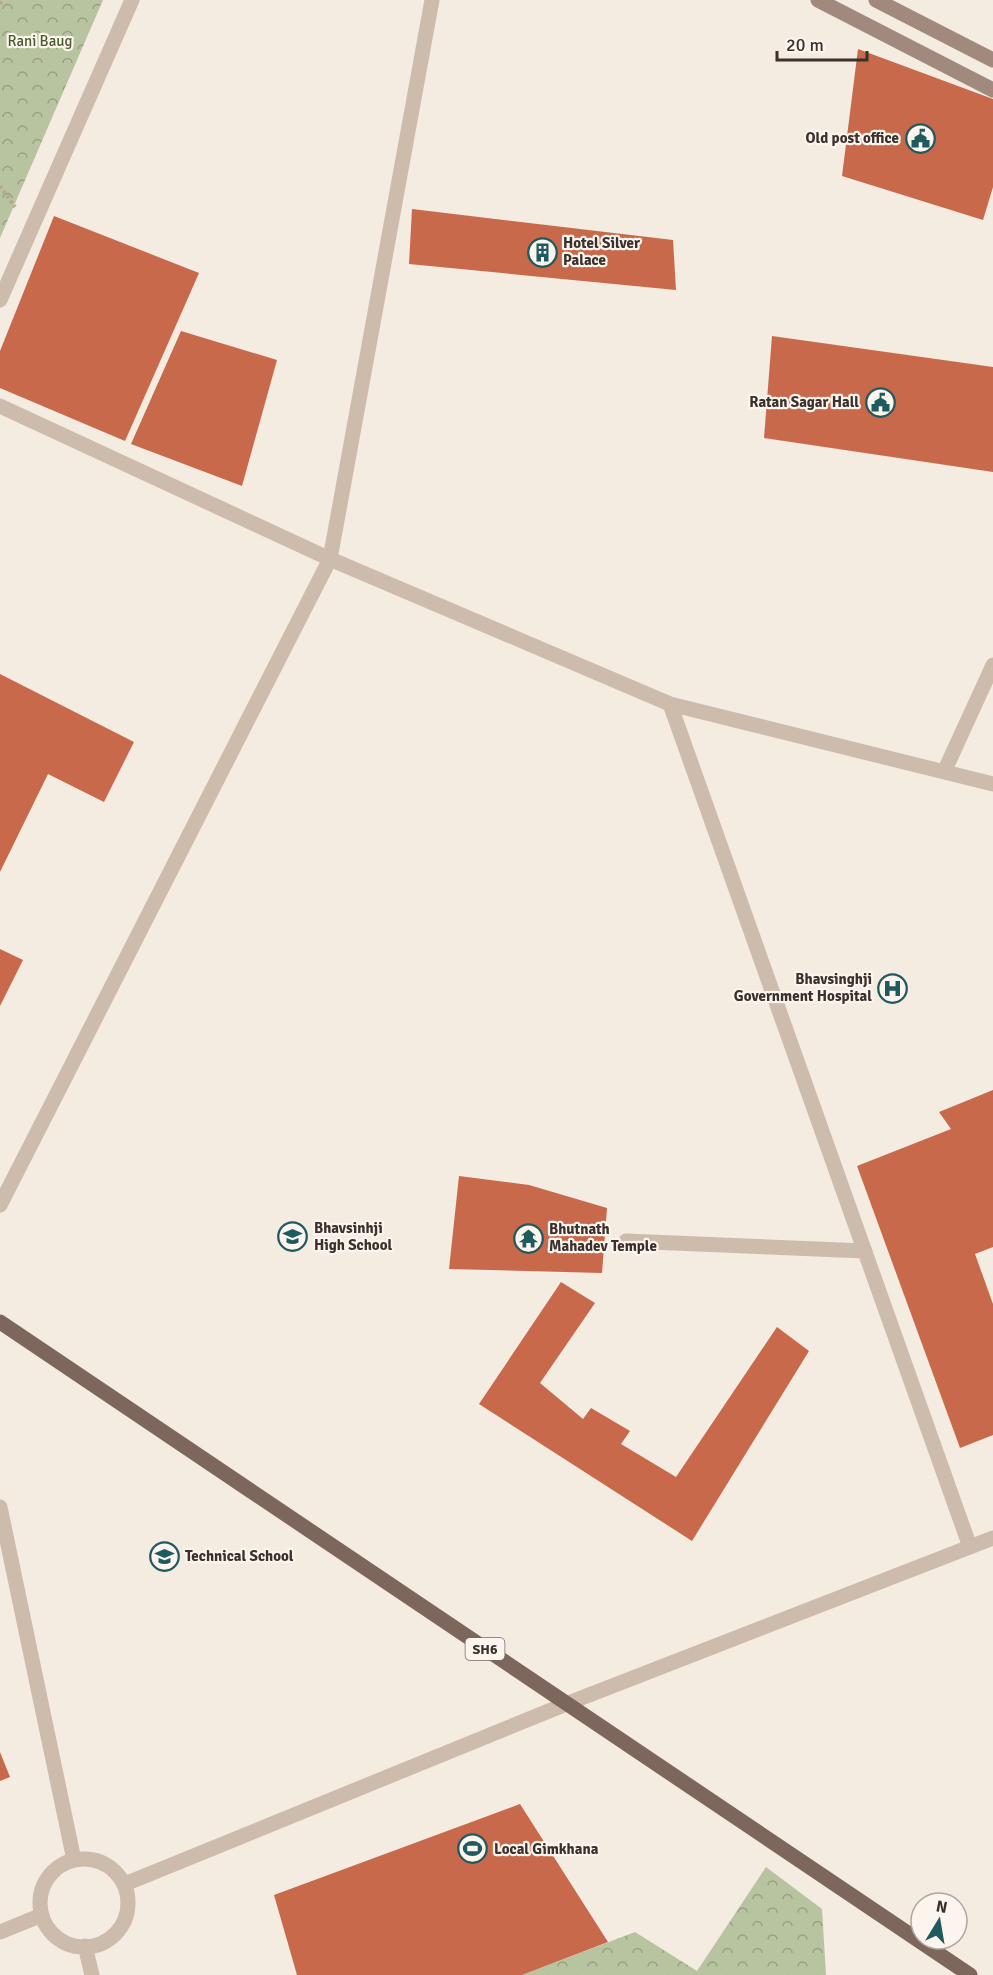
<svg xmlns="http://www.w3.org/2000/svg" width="993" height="1975" viewBox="0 0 993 1975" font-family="Signika,sans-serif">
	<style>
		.park { fill: url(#park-crowns) }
		.building { fill: #c8694b }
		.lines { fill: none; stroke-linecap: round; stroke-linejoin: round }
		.path { stroke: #b9a596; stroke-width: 4; stroke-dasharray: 3 3; stroke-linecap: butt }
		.service { stroke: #cdbbac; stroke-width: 15 }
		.minor { stroke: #cdbbac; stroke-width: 15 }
		.tertiary { stroke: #cdbbac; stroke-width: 15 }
		.secondary { stroke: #a18a7d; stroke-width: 15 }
		.primary { stroke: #7d675c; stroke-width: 15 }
		.labels { text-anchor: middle; stroke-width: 4.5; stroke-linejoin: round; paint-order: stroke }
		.shield { fill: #fbf5ee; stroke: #756b66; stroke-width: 1.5 }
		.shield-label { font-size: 14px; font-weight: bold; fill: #3b302b }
		.park-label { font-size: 15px; fill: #4a5a2e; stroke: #fbf5ee }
		.poi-label { font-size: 15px; font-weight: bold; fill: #3b302b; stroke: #fbf5ee; text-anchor: start }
	</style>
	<defs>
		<pattern id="park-crowns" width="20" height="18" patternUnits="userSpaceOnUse" patternTransform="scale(1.5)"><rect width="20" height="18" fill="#b8c4a0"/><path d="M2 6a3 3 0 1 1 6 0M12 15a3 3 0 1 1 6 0" fill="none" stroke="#97a083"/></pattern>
	</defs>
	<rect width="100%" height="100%" fill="#f4ebe1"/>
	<path class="park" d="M0,0H103L0,238Z
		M766,1867L822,1909L826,1975H522L635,1932L697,1971Z"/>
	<path class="building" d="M858,49L993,99V187L983,220L842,176Z
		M412,209L673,240L676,290L409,264Z
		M54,216L199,273L125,441L0,388V351Z
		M181,331L277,360L242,486L131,444Z
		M772,336L993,367V472L764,438Z
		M0,674L134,742L104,802L48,774L0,872Z
		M0,949L23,960L0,1006Z
		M993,1090V1247L975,1254L993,1304V1435L960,1448L857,1166L951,1129L939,1112Z
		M459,1176L529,1185L607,1208L602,1273L449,1269Z
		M561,1282L595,1303L540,1383L583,1419L591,1408L630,1431L621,1444L676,1477L777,1327L809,1351L692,1541L479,1404Z
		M0,1752L10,1777L0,1781Z
		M520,1804L608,1942L522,1975H297L274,1895Z"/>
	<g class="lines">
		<path class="path" d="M0,4L3,0
			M0,186L15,207"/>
		<path class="service" d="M626,1241L865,1251"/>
		<path class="minor" d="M0,300L132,0
			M0,406L330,559L670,704L993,784
			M670,704L970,1547
			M944,772L993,665
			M0,1205L330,559L432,0
			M0,1932L42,1915"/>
		<path class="tertiary" d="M0,1507L74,1860
			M40 1903a44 44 0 1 1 88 0a44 44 0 1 1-88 0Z
			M125,1884L566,1704L993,1538
			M85,1946L92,1975"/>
		<path class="secondary" d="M818,0L993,90
			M876,0L993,60"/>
		<path class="primary" d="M0,1322L970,1975"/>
	</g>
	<defs>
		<symbol id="civic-ring" viewBox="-11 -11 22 22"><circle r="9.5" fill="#fbf5ee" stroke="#1f5a5e" stroke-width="1.5"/><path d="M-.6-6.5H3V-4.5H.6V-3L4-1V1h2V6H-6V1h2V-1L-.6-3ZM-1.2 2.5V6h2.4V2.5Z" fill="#1f5a5e"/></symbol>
		<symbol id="building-ring" viewBox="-11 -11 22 22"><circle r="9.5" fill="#fbf5ee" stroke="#1f5a5e" stroke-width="1.5"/><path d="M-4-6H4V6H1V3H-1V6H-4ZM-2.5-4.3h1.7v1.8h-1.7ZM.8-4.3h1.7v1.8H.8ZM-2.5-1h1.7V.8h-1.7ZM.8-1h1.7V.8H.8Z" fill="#1f5a5e"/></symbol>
		<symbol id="hospital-ring" viewBox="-11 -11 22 22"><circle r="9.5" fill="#fbf5ee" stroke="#1f5a5e" stroke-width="1.5"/><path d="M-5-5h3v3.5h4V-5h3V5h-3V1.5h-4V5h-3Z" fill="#1f5a5e"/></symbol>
		<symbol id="school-ring" viewBox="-11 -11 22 22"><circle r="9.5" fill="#fbf5ee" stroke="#1f5a5e" stroke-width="1.5"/><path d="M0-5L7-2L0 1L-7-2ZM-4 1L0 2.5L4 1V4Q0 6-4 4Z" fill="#1f5a5e"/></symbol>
		<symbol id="temple-ring" viewBox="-11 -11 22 22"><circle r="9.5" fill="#fbf5ee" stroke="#1f5a5e" stroke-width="1.5"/><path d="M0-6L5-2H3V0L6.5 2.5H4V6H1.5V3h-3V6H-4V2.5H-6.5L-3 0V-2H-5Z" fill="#1f5a5e"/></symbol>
		<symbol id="stadium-ring" viewBox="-11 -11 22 22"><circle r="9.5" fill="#fbf5ee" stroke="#1f5a5e" stroke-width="1.5"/><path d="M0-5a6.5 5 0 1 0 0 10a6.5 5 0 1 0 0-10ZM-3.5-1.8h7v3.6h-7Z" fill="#1f5a5e"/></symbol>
	</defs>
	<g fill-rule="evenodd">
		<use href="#civic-ring" x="904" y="122" width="33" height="33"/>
		<use href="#building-ring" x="526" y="236" width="33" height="33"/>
		<use href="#civic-ring" x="864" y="386" width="33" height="33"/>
		<use href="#hospital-ring" x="876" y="972" width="33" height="33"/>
		<use href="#school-ring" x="276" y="1220" width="33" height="33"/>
		<use href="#temple-ring" x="512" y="1222" width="33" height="33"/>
		<use href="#school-ring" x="148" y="1540" width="33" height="33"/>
		<use href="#stadium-ring" x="456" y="1832" width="33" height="33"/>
	</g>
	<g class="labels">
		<rect class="shield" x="465.5" y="1638" width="39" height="22" rx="4.5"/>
		<g class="shield-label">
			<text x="485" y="1654">SH6</text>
		</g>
		<g class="park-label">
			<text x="40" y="46">Rani Baug</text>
		</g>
		<g class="poi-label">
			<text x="899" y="143" text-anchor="end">Old post office</text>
			<text x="563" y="248">Hotel Silver<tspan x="563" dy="17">Palace</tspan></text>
			<text x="859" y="407" text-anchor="end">Ratan Sagar Hall</text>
			<text x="872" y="984" text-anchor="end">Bhavsinghji<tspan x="872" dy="17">Government Hospital</tspan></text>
			<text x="314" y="1233">Bhavsinhji<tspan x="314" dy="17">High School</tspan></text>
			<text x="549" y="1234">Bhutnath<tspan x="549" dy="17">Mahadev Temple</tspan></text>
			<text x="185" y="1561">Technical School</text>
			<text x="494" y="1854">Local Gimkhana</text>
		</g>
	</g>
	<g transform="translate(939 1921) rotate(11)"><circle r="28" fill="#fbf5ee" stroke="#aea6a0" stroke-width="1.5"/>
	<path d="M0-4.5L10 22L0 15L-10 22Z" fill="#1f5a5e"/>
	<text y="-9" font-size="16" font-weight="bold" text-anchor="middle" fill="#3b302b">N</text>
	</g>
	<path d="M777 51v9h90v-9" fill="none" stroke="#3b302b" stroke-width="3"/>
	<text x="786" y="51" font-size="18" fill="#3b302b" stroke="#fbf5ee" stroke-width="4.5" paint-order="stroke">20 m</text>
</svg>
